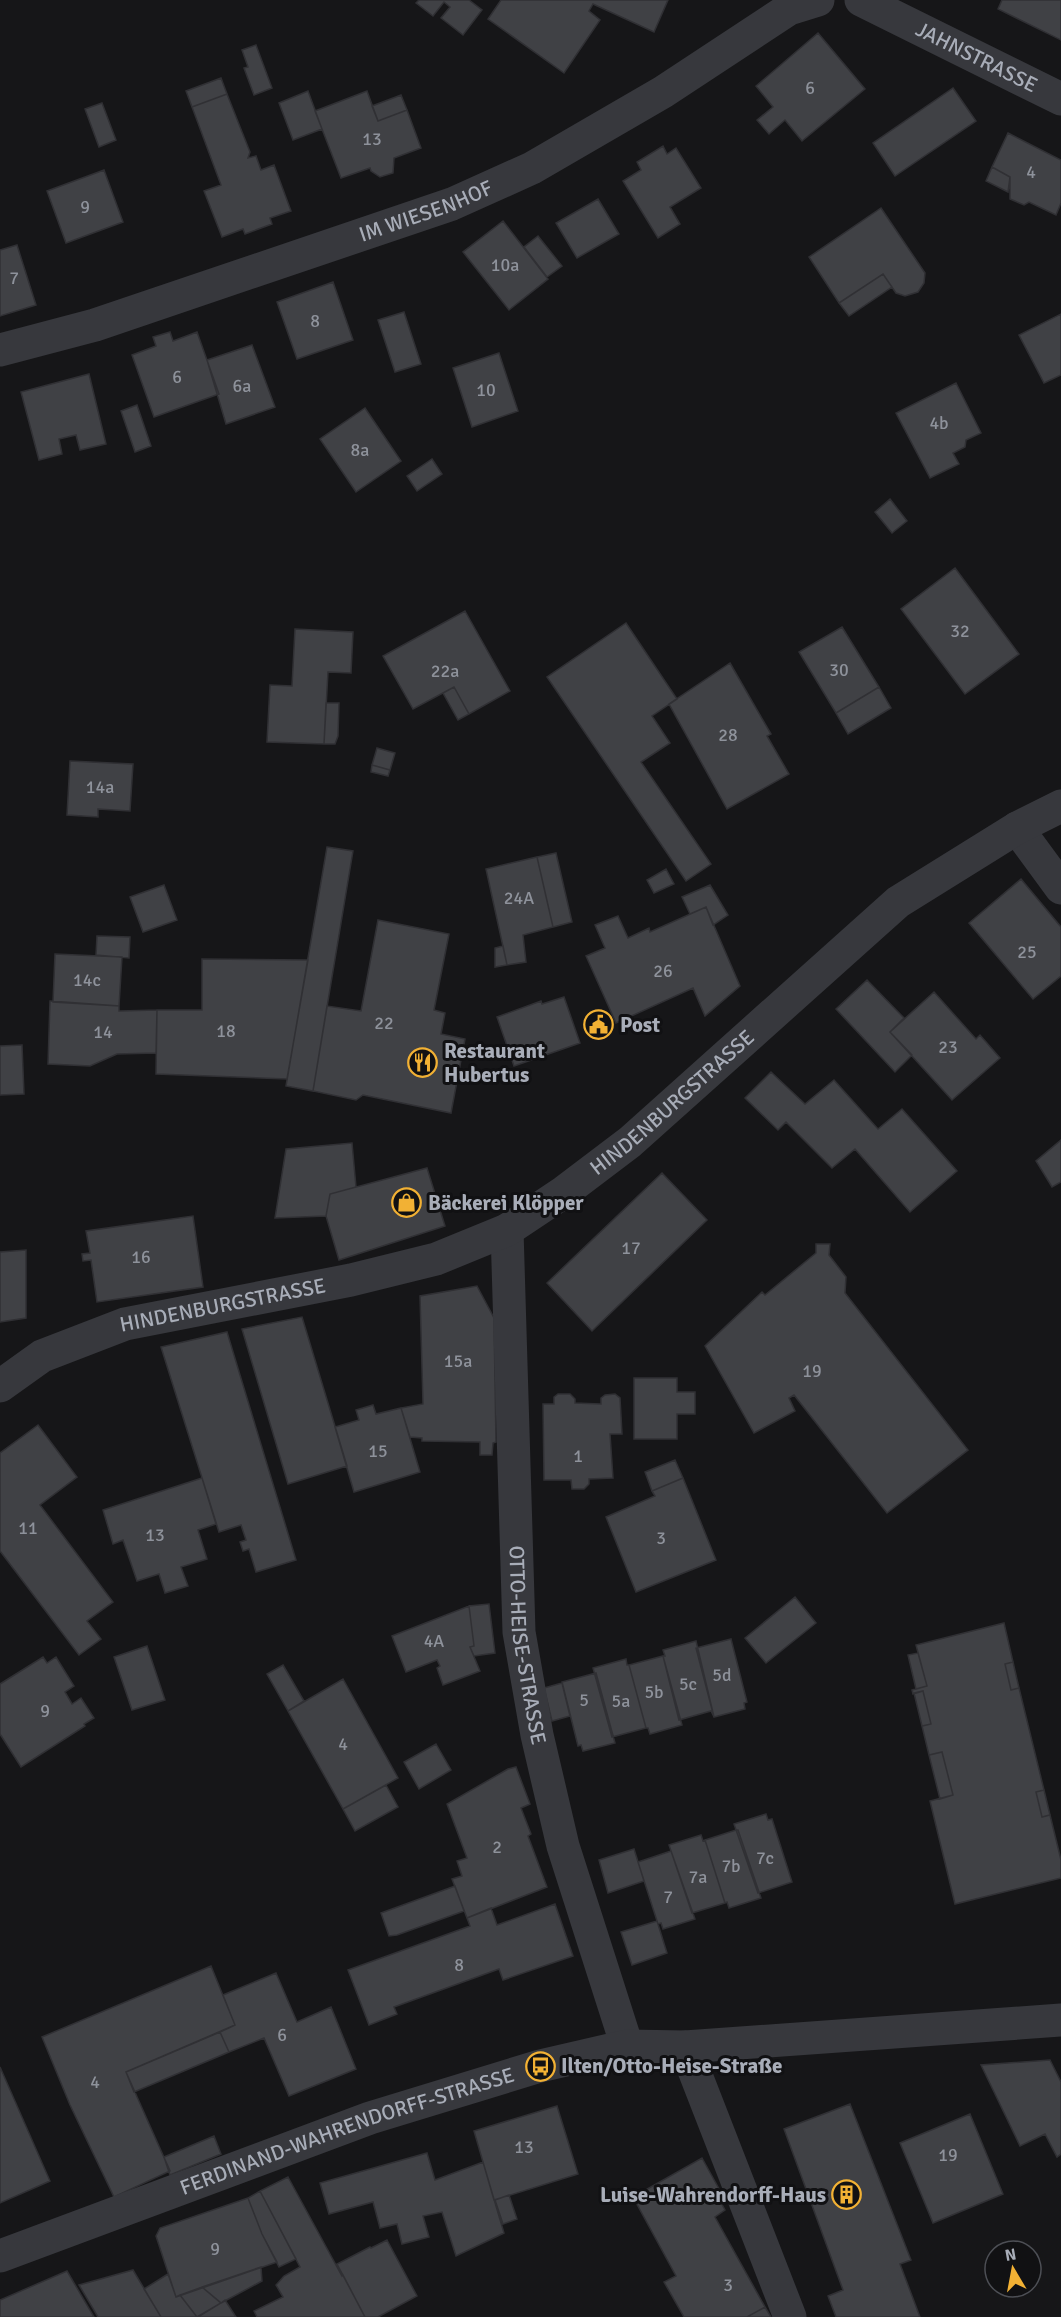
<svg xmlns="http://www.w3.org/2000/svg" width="1061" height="2317" viewBox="0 0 1061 2317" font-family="Signika,sans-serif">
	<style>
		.building { fill: #404145; stroke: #303034; stroke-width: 1.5 }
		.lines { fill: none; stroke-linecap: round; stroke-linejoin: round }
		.minor { stroke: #37383d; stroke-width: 33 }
		.tertiary { stroke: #37383d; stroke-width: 33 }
		.labels { text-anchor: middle; stroke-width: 6; stroke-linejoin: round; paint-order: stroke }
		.number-label { font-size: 18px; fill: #8e929b }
		.street-label { font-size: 21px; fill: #a8adb8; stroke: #111113 }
		.poi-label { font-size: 21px; font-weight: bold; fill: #a8adb8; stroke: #111113; text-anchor: start }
	</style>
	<rect width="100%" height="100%" fill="#161618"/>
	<path class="building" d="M419,0H469L482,10L463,35L441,18L450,7L444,2L433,16L416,3Z
		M501,0H668L654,32L593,4L589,11L600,20L564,73L488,19Z
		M1002,0H1061V40L998,9Z
		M818,33L865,89L802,141L785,120L769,134L757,120L773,107L756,86Z
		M256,45L272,88L254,95L244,68L248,67L242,50Z
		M221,78L227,94L192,107L186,91Z
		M953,88L976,121L895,176L873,143Z
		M308,91L322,129L293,140L279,103Z
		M367,91L378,121L407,110L421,148L394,158L393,173L380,177L371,171L370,168L341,178L315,111Z
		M227,94L250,152L248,158L256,156L261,170L274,165L291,211L270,218L272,224L245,234L243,229L222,237L204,191L221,185L192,107Z
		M401,95L407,110L378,121L372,106Z
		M102,103L116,140L99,147L85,109Z
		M1008,133L1061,160V203L1056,215L1029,202L1024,205L1010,199V177L992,167Z
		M663,146L667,154L676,148L701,188L670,207L680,224L658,238L623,181L641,170L637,162Z
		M992,167L1010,177L1008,192L986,181Z
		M104,170L123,222L66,243L47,191Z
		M598,199L619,234L577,258L556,223Z
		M881,208L925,273L924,283L918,292L905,296L896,293L883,274L839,303L809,257Z
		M503,221L548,279L509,310L463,252Z
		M538,236L562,266L547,277L524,247Z
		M17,245L36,305L0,316V250Z
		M883,274L892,287L849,316L839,303Z
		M333,282L353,340L297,359L277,302Z
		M404,312L421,364L395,372L378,320Z
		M1061,314V375L1044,383L1019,335Z
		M170,332L173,341L197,332L219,394L154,417L132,355L156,346L153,337Z
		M252,345L275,407L226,424L207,360Z
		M499,353L518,411L472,427L453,368Z
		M89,374L106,444L80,450L76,435L59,439L62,454L39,460L21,392Z
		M956,383L981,433L966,440L965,447L953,453L959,464L930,478L896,413Z
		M137,405L151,446L135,452L121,411Z
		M365,408L401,461L356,492L320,439Z
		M432,459L442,474L417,491L407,476Z
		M890,499L907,521L892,533L875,512Z
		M955,568L1019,654L965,694L901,609Z
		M465,611L510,691L469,714L454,687L413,709L383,656Z
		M626,623L677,699L652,716L670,743L641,762L711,864L686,881L547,677Z
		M842,627L879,687L836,713L799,652Z
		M295,629L353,632L351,673L328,672L324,744L267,742L270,685L292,686Z
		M730,663L771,734L767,736L789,774L727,809L669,704Z
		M454,687L469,714L458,720L443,693Z
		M879,687L891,708L848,734L836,713Z
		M326,703H339L338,736L335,744H324Z
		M377,748L395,753L390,770L372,765Z
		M70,761L133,764L130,811L98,809V817L67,815Z
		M372,765L390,770L388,776L371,772Z
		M327,847L353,851L313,1091L286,1086Z
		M556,853L572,922L553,927L537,857Z
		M537,857L553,927L523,935L526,962L507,965L486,869Z
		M666,869L674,884L654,893L647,880Z
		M1021,879L1061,927V976L1033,999L969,923Z
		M164,885L177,920L143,932L130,897Z
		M710,885L728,915L713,925L706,907L690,914L682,897Z
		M706,907L740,986L705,1016L693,988L616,1023L586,956L605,948L595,925L618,916L628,938L649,928L650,932Z
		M378,920L449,934L434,1010L445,1013L441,1034L465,1039L451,1113L363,1095L356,1100L313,1091L327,1006L361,1011Z
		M97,936L130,937L129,958L96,955Z
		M503,946L507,965L495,967V948Z
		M55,954L122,957L119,1006L53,1002Z
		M202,959L308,960L287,1079L156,1074L157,1010H202Z
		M867,980L904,1018L890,1032L912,1055L895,1072L836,1009Z
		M934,992L976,1039L980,1035L1000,1058L952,1100L890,1032Z
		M564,997L580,1043L514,1066L497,1017L541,1001L542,1004Z
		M50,1001L119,1006V1011L157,1010L156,1053L117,1054L90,1066L48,1064Z
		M22,1045L24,1094L0,1095V1046Z
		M771,1072L805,1104L834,1080L878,1129L902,1109L957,1171L910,1212L855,1149L832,1168L786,1122L778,1130L745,1098Z
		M1061,1140V1182L1052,1187L1036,1161Z
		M352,1143L356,1187L330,1194L326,1216L275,1218L286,1149Z
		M427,1168L445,1226L339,1260L326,1216L330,1194Z
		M662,1173L707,1220L592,1331L547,1283Z
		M193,1216L203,1287L97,1302L91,1260L83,1261L82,1254L90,1253L86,1231Z
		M816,1244H830L829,1255L846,1277L845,1293L968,1450L887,1513L794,1395L789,1398L795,1411L754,1433L705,1346L762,1292L765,1295L816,1253Z
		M26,1250V1318L0,1322V1252Z
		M477,1286L494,1318L496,1442L493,1443L492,1455H480V1442L422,1441V1438L410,1437L401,1408L423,1404L420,1296Z
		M302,1317L347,1466L288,1484L242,1329Z
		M227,1332L296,1560L256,1572L249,1549L243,1551L240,1542L246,1540L241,1525L219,1532L161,1347Z
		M634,1378H677V1392H695V1414H677V1439H634Z
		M558,1394H570L575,1399V1403L601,1404V1398L605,1395L615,1394L620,1398L622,1434H610L613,1478L589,1479V1484L584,1489H572L571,1480H544L543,1404H554V1397Z
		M373,1405L376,1414L401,1408L420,1472L354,1492L335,1427L359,1420L356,1410Z
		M38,1425L77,1477L40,1505L113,1602L87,1621L101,1639L79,1655L0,1551V1453Z
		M675,1460L683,1478L652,1491L645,1472Z
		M202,1478L216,1524L198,1530L207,1559L181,1567L188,1586L165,1593L159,1574L137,1581L123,1540L113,1544L103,1510Z
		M683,1478L716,1560L636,1592L606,1517L655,1496L652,1491Z
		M795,1597L816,1623L766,1663L745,1638Z
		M489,1604L495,1653L474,1656L470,1647L474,1646L469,1606Z
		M469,1606L474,1646L470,1647L480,1671L443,1685L437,1668L440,1666L437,1660L406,1672L392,1636Z
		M1004,1623L1013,1662L1005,1664L1011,1690L1019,1688L1044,1790L1036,1792L1042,1817L1050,1815L1061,1860V1878L955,1904L930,1801L953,1795L942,1752L929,1755L922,1726L931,1724L923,1691L913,1694L912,1690L927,1686L916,1645Z
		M731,1639L747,1702L744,1703L745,1709L714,1717L696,1648Z
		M696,1641L714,1717L711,1711L679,1720L663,1656H665L663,1650Z
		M147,1646L165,1700L132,1710L114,1657Z
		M918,1653L927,1686L916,1689L908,1655Z
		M663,1656L682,1725L650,1734L648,1728H646L629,1665Z
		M43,1657L47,1663L56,1657L74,1686L65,1692L72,1704L81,1698L94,1718L84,1724L85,1726L21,1767L0,1734V1684Z
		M626,1659L627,1665H629L646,1728L612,1737L593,1668Z
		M1013,1662L1019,1688L1011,1690L1005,1664Z
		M283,1665L304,1701L288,1711L267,1674Z
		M596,1673L615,1743L583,1751L581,1745L578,1746L562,1682Z
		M343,1679L398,1778L343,1809L288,1711Z
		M562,1683L570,1716L552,1721L544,1688Z
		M923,1691L931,1724L922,1726L914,1693Z
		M436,1744L451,1770L419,1789L404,1762Z
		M942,1752L953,1795L940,1799L929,1755Z
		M516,1767L530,1804L521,1808L531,1834L528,1836L547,1887L467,1918L452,1879L462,1876L457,1861L467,1858L447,1804L508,1769Z
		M386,1785L398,1807L355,1831L343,1809Z
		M1044,1790L1050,1815L1042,1817L1036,1792Z
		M766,1814L768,1820L772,1819L792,1882L758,1893L734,1824Z
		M736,1830H738L761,1898L729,1908L727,1902L725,1903L705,1840Z
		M701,1835L703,1841L705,1840L725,1903L692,1913L669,1845Z
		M634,1849L644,1881L608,1893L599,1860Z
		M671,1851L695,1919L663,1929L661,1923L658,1924L638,1862Z
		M455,1886L464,1911L397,1935L389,1936L381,1913Z
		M555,1904L573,1956L503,1980L499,1969L394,2007L397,2014L369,2025L348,1970L470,1926L467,1918L491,1908L497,1925Z
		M657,1921L667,1953L632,1965L621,1932Z
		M211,1966L235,2025L126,2072L170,2171L114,2197L70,2105L42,2037Z
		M276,1973L297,2022L331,2007L356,2069L289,2096L264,2038L229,2052L220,2032L235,2025L223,1995Z
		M220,2032L229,2052L134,2092L126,2072Z
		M1050,2060L1061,2082V2154L1057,2157L1045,2134L1020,2146L981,2065Z
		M0,2067L50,2181L0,2203Z
		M850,2104L911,2260L900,2264L920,2317H836L828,2296L843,2290L784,2129Z
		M557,2106L578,2174L494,2200L474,2131Z
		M970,2114L1003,2194L933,2223L900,2143Z
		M214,2136L221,2154L170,2175L164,2157Z
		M427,2153L435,2180L483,2162L504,2233L456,2256L442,2212L423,2216L429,2237L402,2244L397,2224L380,2228L373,2202L329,2214L320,2183Z
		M702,2158L723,2196L719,2199L725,2210L715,2217L765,2307L747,2317H684L664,2282L676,2276L633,2197Z
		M288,2177L342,2276L343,2275L365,2317H257L254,2311L283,2297L276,2285L284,2276L300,2267L260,2191Z
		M260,2191L296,2259L279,2267L262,2234L248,2198Z
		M509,2195L517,2219L503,2224L495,2200Z
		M248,2198L262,2234L277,2262L176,2297L156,2236L160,2228Z
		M387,2240L417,2296L378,2317H365L337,2264L370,2247L371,2248Z
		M261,2267L262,2281L221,2303L202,2287Z
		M133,2270L161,2317H98L79,2285Z
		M67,2271L94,2317H0V2300Z
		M168,2274L176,2297L180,2295L197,2317H161L144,2289Z
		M202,2287L221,2303L197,2317L180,2295Z
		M225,2300L236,2317H198L221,2303Z
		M765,2307L771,2317H747Z"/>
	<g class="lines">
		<g class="minor">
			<path id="s1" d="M861,0L1061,99"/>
			<path id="s2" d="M0,350L95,325L452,204L532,168L663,92L789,9L818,0"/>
			<path d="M1017,828L1061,888"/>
			<path id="s3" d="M507,1230L519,1632L537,1735L563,1846L627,2046"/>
			<path d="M685,2047L790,2317"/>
			<path id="s4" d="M0,2256L370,2118L540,2066L627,2046L685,2047L1061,2020"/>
		</g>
		<path class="tertiary" id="s5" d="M0,1386L42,1356L125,1324L351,1280L436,1259L507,1230L564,1192L630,1142L898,902L1017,828L1061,806"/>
	</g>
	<defs>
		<symbol id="civic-ring" viewBox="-11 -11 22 22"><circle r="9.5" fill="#111113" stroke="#f2b134" stroke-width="1.5"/><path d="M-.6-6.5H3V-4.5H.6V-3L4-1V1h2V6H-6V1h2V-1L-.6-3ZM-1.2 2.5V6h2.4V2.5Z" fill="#f2b134"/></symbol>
		<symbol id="restaurant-ring" viewBox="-11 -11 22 22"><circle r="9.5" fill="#111113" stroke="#f2b134" stroke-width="1.5"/><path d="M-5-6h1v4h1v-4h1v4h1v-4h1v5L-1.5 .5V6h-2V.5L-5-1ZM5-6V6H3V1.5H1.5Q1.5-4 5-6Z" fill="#f2b134"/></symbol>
		<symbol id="shop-ring" viewBox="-11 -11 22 22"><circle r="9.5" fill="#111113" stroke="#f2b134" stroke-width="1.5"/><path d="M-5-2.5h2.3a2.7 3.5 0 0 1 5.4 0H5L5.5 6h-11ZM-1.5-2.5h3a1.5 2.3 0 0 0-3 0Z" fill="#f2b134"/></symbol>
		<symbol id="bus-ring" viewBox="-11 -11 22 22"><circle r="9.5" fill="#111113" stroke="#f2b134" stroke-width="1.5"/><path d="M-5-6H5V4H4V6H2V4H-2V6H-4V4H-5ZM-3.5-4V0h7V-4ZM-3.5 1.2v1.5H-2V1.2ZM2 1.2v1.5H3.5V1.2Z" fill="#f2b134"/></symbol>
		<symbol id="building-ring" viewBox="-11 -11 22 22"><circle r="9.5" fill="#111113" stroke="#f2b134" stroke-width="1.5"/><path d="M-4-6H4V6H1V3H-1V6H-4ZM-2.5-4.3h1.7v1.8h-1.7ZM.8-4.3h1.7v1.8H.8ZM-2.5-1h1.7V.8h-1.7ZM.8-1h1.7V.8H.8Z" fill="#f2b134"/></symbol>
	</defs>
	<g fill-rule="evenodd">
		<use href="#civic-ring" x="582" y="1008" width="33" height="33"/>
		<use href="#restaurant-ring" x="406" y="1046" width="33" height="33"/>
		<use href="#shop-ring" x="390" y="1186" width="33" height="33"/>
		<use href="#bus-ring" x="524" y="2050" width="33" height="33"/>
		<use href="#building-ring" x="830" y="2178" width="33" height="33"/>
	</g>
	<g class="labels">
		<g class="number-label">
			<text x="810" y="94">6</text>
			<text x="372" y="145">13</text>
			<text x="1031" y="178">4</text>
			<text x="85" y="213">9</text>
			<text x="505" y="271">10a</text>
			<text x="14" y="284">7</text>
			<text x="315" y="327">8</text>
			<text x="177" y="383">6</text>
			<text x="242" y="392">6a</text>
			<text x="486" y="396">10</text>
			<text x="939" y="429">4b</text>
			<text x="360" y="456">8a</text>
			<text x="960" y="637">32</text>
			<text x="839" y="676">30</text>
			<text x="445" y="677">22a</text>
			<text x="728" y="741">28</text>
			<text x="100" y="793">14a</text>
			<text x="519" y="904">24A</text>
			<text x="1027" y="958">25</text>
			<text x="663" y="977">26</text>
			<text x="87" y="986">14c</text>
			<text x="384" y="1029">22</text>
			<text x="226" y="1037">18</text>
			<text x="103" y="1038">14</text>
			<text x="948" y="1053">23</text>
			<text x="631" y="1254">17</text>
			<text x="141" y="1263">16</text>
			<text x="458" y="1367">15a</text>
			<text x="812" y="1377">19</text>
			<text x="378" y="1457">15</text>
			<text x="578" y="1462">1</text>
			<text x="28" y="1534">11</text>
			<text x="155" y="1541">13</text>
			<text x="661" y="1544">3</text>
			<text x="434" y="1647">4A</text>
			<text x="722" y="1681">5d</text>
			<text x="688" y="1690">5c</text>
			<text x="654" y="1698">5b</text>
			<text x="584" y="1706">5</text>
			<text x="621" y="1707">5a</text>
			<text x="45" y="1717">9</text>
			<text x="343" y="1750">4</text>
			<text x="497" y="1853">2</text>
			<text x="765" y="1864">7c</text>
			<text x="731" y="1872">7b</text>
			<text x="698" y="1883">7a</text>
			<text x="668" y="1903">7</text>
			<text x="459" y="1971">8</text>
			<text x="282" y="2041">6</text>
			<text x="95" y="2088">4</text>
			<text x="524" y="2153">13</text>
			<text x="948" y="2161">19</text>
			<text x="215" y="2255">9</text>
			<text x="728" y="2291">3</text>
		</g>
		<g class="street-label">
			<text dy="7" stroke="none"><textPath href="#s1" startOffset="129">JAHNSTRASSE</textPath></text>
			<text dy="7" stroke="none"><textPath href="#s2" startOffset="448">IM WIESENHOF</textPath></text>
			<text dy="7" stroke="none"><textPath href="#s5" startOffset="744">HINDENBURGSTRASSE</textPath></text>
			<text dy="7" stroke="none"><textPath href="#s5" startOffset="240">HINDENBURGSTRASSE</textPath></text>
			<text dy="7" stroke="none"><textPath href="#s3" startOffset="416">OTTO-HEISE-STRASSE</textPath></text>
			<text dy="7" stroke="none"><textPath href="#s4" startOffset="369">FERDINAND-WAHRENDORFF-STRASSE</textPath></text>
		</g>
		<g class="poi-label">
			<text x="620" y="1032">Post</text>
			<text x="444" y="1058">Restaurant<tspan x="444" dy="24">Hubertus</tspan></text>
			<text x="428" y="1210">Bäckerei Klöpper</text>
			<text x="561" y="2073">Ilten/Otto-Heise-Straße</text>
			<text x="826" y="2202" text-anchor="end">Luise-Wahrendorff-Haus</text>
		</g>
	</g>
	<g transform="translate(1013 2269) rotate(350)"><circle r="28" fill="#111113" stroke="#4d4f55" stroke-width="1.5"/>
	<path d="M0-4.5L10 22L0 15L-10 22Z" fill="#f2b134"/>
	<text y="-9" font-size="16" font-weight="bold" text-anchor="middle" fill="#a8adb8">N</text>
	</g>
</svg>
